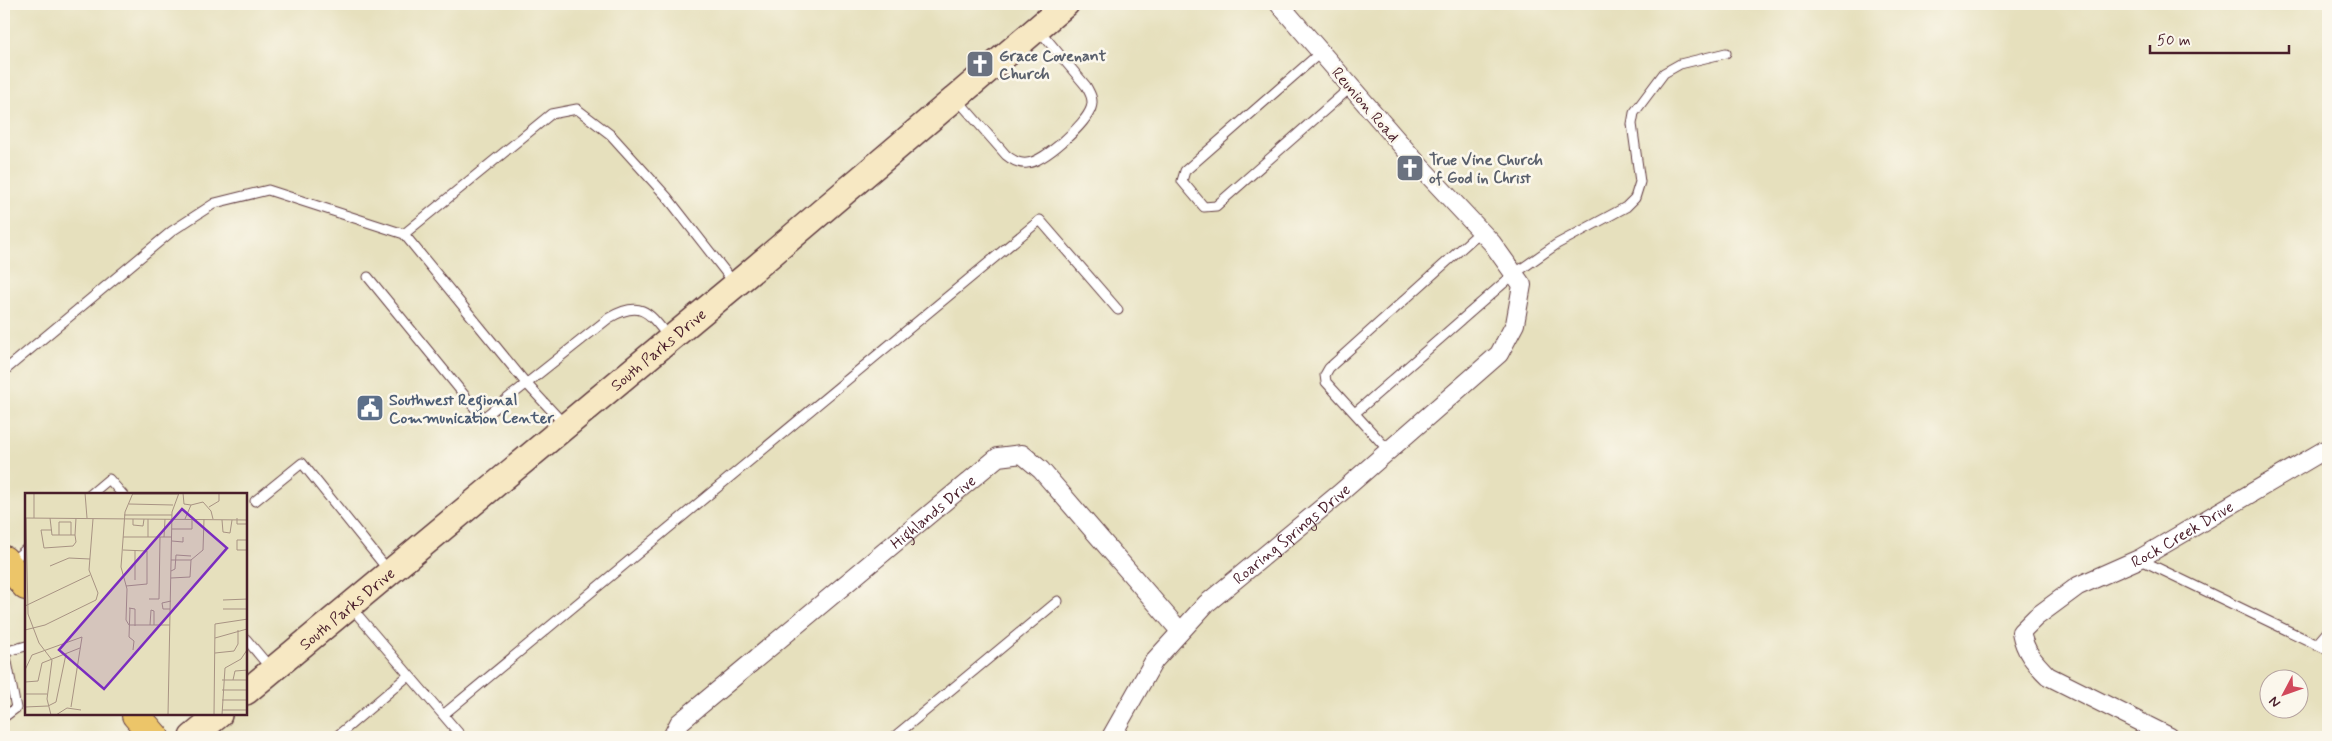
<svg xmlns="http://www.w3.org/2000/svg" width="2332" height="741" viewBox="0 0 2332 741" font-family="Mynerve,sans-serif">
	<style>
		.lines { fill: none; stroke-linecap: round; stroke-linejoin: round }
		.lane-casing { stroke: #613c41; stroke-width: 11 }
		.street-casing { stroke: #613c41; stroke-width: 20 }
		.secondary-casing { stroke: #613c41; stroke-width: 28 }
		.primary-casing { stroke: #613c41; stroke-width: 30 }
		.lane { stroke: #fff; stroke-width: 9 }
		.street { stroke: #fff; stroke-width: 18 }
		.secondary { stroke: #f7e8c3; stroke-width: 25 }
		.primary { stroke: #ecc569; stroke-width: 28 }
		.labels { text-anchor: middle; stroke-width: 5; stroke-linejoin: round; paint-order: stroke }
		.worship-label { font-size: 16px; font-weight: bold; fill: #5b616d; stroke: #fbf7ec; text-anchor: start }
		.street-label { font-size: 16px; fill: #4a1f2b; stroke: #fbf7ec }
		.service-label { font-size: 16px; font-weight: bold; fill: #4e5e75; stroke: #fbf7ec; text-anchor: start }
		.inset-road { fill: none; stroke: #a89383; stroke-width: 1 }
		.view { fill: #7b2cbf; fill-opacity: 0.15; stroke: #7b2cbf; stroke-width: 2.5 }
		.inset-edge { fill: none; stroke: #4a1f2b; stroke-width: 2.5 }
	</style>
	<rect width="100%" height="100%" fill="#fbf7ec"/>
	<filter id="ink" filterUnits="userSpaceOnUse"><feTurbulence type="fractalNoise" baseFrequency=".02" numOctaves="2"/><feDisplacementMap in="SourceGraphic" scale="10" xChannelSelector="R" yChannelSelector="G"/><feConvolveMatrix kernelMatrix="1 2 1 2 8 2 1 2 1" color-interpolation-filters="sRGB"/></filter>
	<filter id="wash" filterUnits="userSpaceOnUse"><feTurbulence type="fractalNoise" baseFrequency=".0096" numOctaves="4" result="noise"/><feDisplacementMap in="SourceGraphic" scale="20" xChannelSelector="R" yChannelSelector="G"/><feGaussianBlur stdDeviation="1.12" result="paint"/><feColorMatrix in="noise" values="0 0 0 0 0 0 0 0 0 0 0 0 0 0 0 0 0 1.4 0 .05"/><feComposite in="paint" operator="in"/></filter>
	<g filter="url(#wash)">
		<rect width="100%" height="100%" fill="#e6e0bd"/>
	</g>
	<g filter="url(#ink)">
		<g class="lines">
			<defs>
				<path id="lane" d="M1321,52L1185,171L1182,181L1204,207L1216,206L1351,87
					M957,99L1006,155C1012,160 1019,164 1027,163C1044,162 1086,124 1091,108C1094,100 1090,93 1086,86L1039,30
					M368,277L483,418L609,318C642,299 649,313 670,339
					M4,371L172,231L215,203L268,190L404,234
					M1355,413L1514,274L1557,244L1626,207L1635,198L1640,182L1632,124L1634,113L1664,73L1680,64L1726,53
					M565,425L525,382L404,234L551,114L577,109L611,135L667,197L735,284
					M1389,451L1326,382L1325,375L1329,368L1481,231
					M90,495L109,479L123,495
					M255,501L302,463L388,570
					M2139,559L2328,650
					M9,564L26,549
					M350,606L462,737
					M246,639L272,670
					M2316,645L2328,631
					M4,652L26,646
					M443,715L1040,220L1118,310
					M4,717L16,708L5,652
					M336,737L409,675
					M894,737L1058,601"/>
				<g id="street">
					<path id="s1" d="M674,737L673,735L679,723L998,457L1022,454L1041,470L1180,631"/>
					<path id="s2" d="M1111,737L1154,661L1206,604L1339,494L1499,354L1515,324L1522,285L1492,243L1417,163L1279,4"/>
					<path id="s3" d="M2170,737L2048,676C2034,662 2025,652 2021,632L2036,617L2078,586L2139,559L2328,448"/>
				</g>
				<g id="secondary">
					<path id="s4" d="M246,692L746,276L1066,4"/>
					<path d="M192,737L219,715"/>
				</g>
				<path id="primary" d="M4,560L26,586
					M136,715L155,737"/>
			</defs>
			<use href="#lane" class="lane-casing"/>
			<use href="#street" class="street-casing"/>
			<use href="#secondary" class="secondary-casing"/>
			<use href="#primary" class="primary-casing"/>
			<use href="#lane" class="lane"/>
			<use href="#street" class="street"/>
			<use href="#secondary" class="secondary"/>
			<use href="#primary" class="primary"/>
		</g>
	</g>
	<defs>
		<symbol id="church-square" viewBox="-11 -11 22 22"><rect x="-9" y="-9" width="18" height="18" rx="4" fill="#6b7280" stroke="#fbf7ec"/><path d="M-1.2-6h2.4v3.5h3.3v2.4h-3.3V6h-2.4V-.1h-3.3v-2.4h3.3Z" fill="#fff"/></symbol>
		<symbol id="civic-square" viewBox="-11 -11 22 22"><rect x="-9" y="-9" width="18" height="18" rx="4" fill="#5c6f8a" stroke="#fbf7ec"/><path d="M-.6-6.5H3V-4.5H.6V-3L4-1V1h2V6H-6V1h2V-1L-.6-3ZM-1.2 2.5V6h2.4V2.5Z" fill="#fff"/></symbol>
	</defs>
	<g fill-rule="evenodd">
		<use href="#church-square" x="964" y="48" width="32" height="32"/>
		<use href="#church-square" x="1394" y="152" width="32" height="32"/>
		<use href="#civic-square" x="354" y="392" width="32" height="32"/>
	</g>
	<g class="labels">
		<g class="worship-label">
			<text x="999" y="61">Grace Covenant<tspan x="999" dy="18">Church</tspan></text>
			<text x="1429" y="165">True Vine Church<tspan x="1429" dy="18">of God in Christ</tspan></text>
		</g>
		<g class="street-label">
			<text transform="translate(1366 104) rotate(49)" y="6">Reunion Road</text>
			<text dy="6" stroke="none"><textPath href="#s4" startOffset="536">South Parks Drive</textPath></text>
			<text dy="6" stroke="none"><textPath href="#s1" startOffset="346">Highlands Drive</textPath></text>
			<text dy="6" stroke="none"><textPath href="#s3" startOffset="379">Rock Creek Drive</textPath></text>
			<text dy="6" stroke="none"><textPath href="#s2" startOffset="275">Roaring Springs Drive</textPath></text>
			<text dy="6" stroke="none"><textPath href="#s4" startOffset="131">South Parks Drive</textPath></text>
		</g>
		<g class="service-label">
			<text x="389" y="405">Southwest Regional<tspan x="389" dy="18">Communication Center</tspan></text>
		</g>
	</g>
	<g transform="translate(25 493)">
		<rect width="222" height="222" fill="#e6e0bd"/>
		<path class="inset-road" d="M60,0L62,25M108,0L100,19L96,74L102,96L101,127L104,132H145M158,0L159,11L166,12M108,1H154M104,11L148,12M184,14L194,8V0M99,22H147M0,25L223,27M1,25L3,121L14,150L27,167L22,206L26,222M9,25V0M25,25L27,42H50L51,25M212,25V31H223M108,26V32L118,33L119,26M160,26L166,12L178,9L186,18L188,26M197,27L198,39L205,40L207,27M147,36H167V26M27,37H16L19,55L48,53L51,49L50,42M34,42V29H46V42M98,44H147M123,44V26M139,44L140,26M223,47H212V57H223M147,48L158,49V44M98,57L122,58V91L101,93M166,67L178,57L179,26M25,73L44,65L65,66M146,78L150,76L151,62L166,63M146,85L165,84L166,67H146M110,87V57M124,106H134L135,44M198,107L223,106M0,113L65,82M104,115L110,116V133M105,115L104,144L109,148L108,157M145,116H138L137,110L146,108M198,116H222M125,132L126,117L129,118V132M0,137L20,132L71,107L73,100L64,77L68,26M190,145L222,136M190,160L209,158L213,151V137M0,177L7,162L57,144L46,214M197,187H223M208,187L210,178L223,177M0,189L13,188L17,170L55,155M197,197H223M0,201H22M197,207H223M0,214L23,213L31,209L41,161M197,217H223M31,222L42,215L56,217M143,222L147,19L154,0M189,222L190,131L223,126M197,222L200,175L216,166L222,157V116"/>
		<path class="view" d="M157,16L202,55L79,196L34,157Z"/>
		<rect width="222" height="222" class="inset-edge"/>
	</g>
	<rect width="2332" height="741" fill="none" stroke="#fbf7ec" stroke-width="20"/>
	<g transform="translate(2284 694) rotate(229)"><circle r="24" fill="#fbf7ec" stroke="#b4a19f"/>
	<path d="M0-4L9 19L0 12L-9 19Z" fill="#d1495b"/>
	<text y="-8" font-size="14" font-weight="bold" text-anchor="middle" fill="#4a1f2b">N</text>
	</g>
	<path d="M2150 45v8h139v-8" fill="none" stroke="#4a1f2b" stroke-width="2.5"/>
	<text x="2157" y="45" font-size="15" fill="#4a1f2b" stroke="#fbf7ec" stroke-width="4" paint-order="stroke">50 m</text>
</svg>
